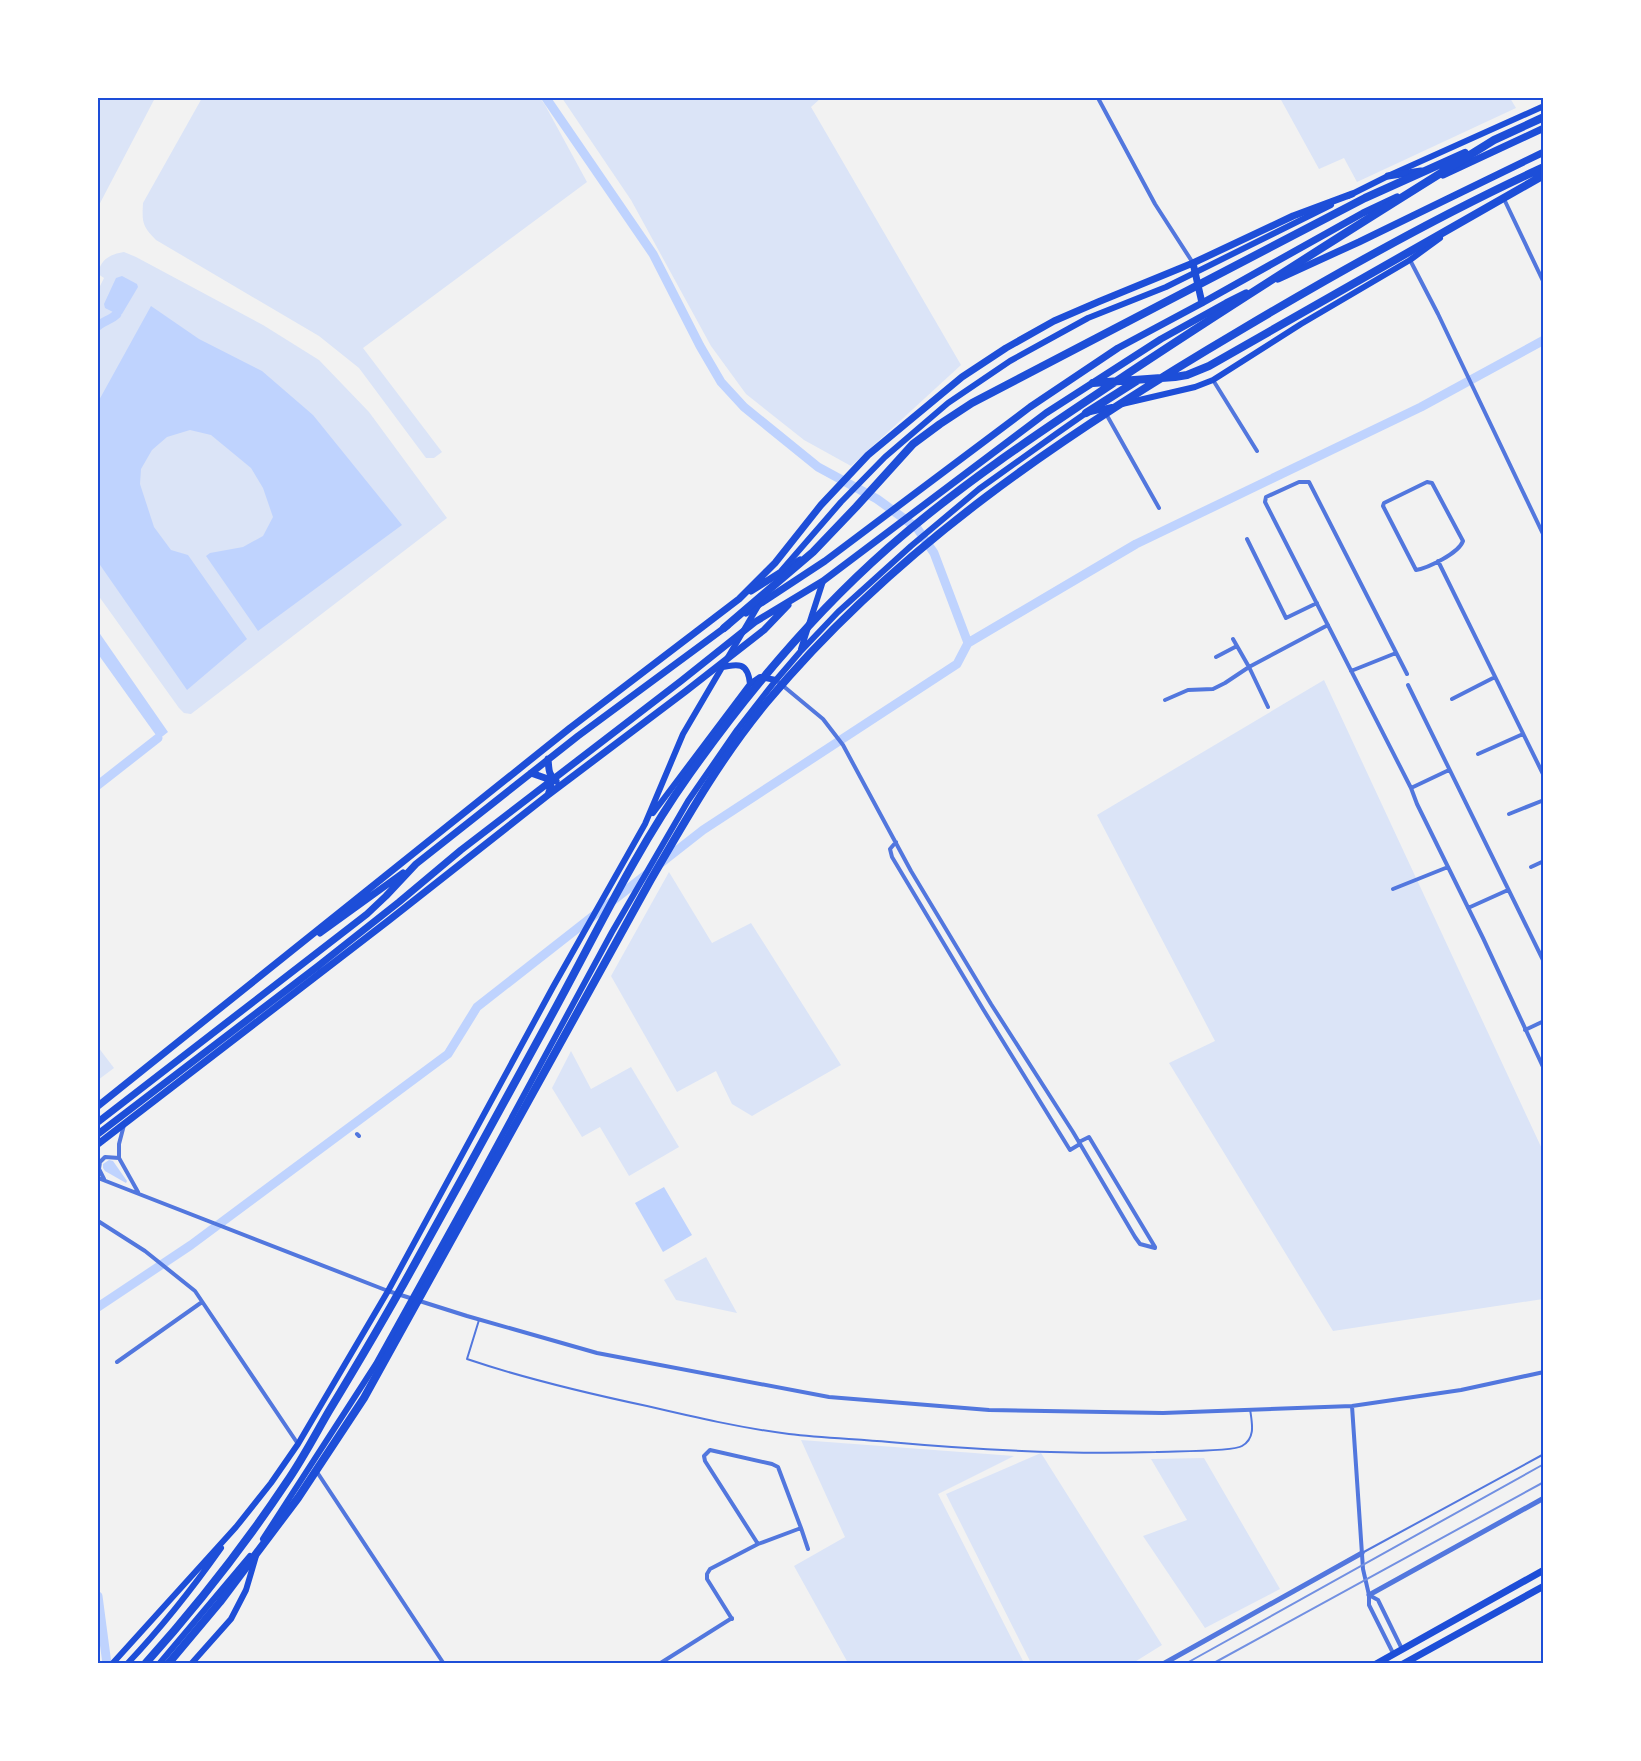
<svg xmlns="http://www.w3.org/2000/svg" width="1641" height="1761" viewBox="0 0 1641 1761" font-family="'Libre Baskerville',serif">
	<style>
		.green { fill: #dbe4f7 }
		.water { fill: #bfd3fe }
		.lines { fill: none; stroke-linecap: round; stroke-linejoin: round }
		.canal { stroke: #bfd3fe; stroke-width: 9 }
		.service { stroke: #5277de; stroke-width: 2 }
		.minor { stroke: #5277de; stroke-width: 4 }
		.tertiary { stroke: #5277de; stroke-width: 5 }
		.secondary { stroke: #1d4ed8; stroke-width: 6 }
		.primary { stroke: #1d4ed8; stroke-width: 7 }
		.motorway { stroke: #1d4ed8; stroke-width: 8 }
		.rail { stroke: #7290e2; stroke-width: 2 }
		.neatline { fill: none; stroke: #1d4ed8; stroke-width: 2 }
	</style>
	<rect width="100%" height="100%" fill="#f2f2f2"/>
	<path class="green" d="M98,98H155L98,207Z
		M202,98H404L408,99L419,98H540L545,105L587,182L363,348L442,452L434,458H426L359,368L319,336L156,240C142,226 142,222 143,203Z
		M562,98H821L811,107L961,365L851,466L804,440L746,394L711,346L631,200Z
		M1280,98H1510L1516,108L1357,182L1344,158L1319,169Z
		M124,252L136,257L263,325L319,360L369,412L447,518L191,714L184,713L179,708L98,595V290L104,278L98,274C100,260 110,254 124,252Z
		M1324,680L1543,1151V1299L1333,1331L1169,1063L1215,1041L1097,815Z
		M669,872L712,943L751,923L841,1065L752,1116L732,1104L716,1071L677,1092L611,976Z
		M98,1047L114,1068L98,1080Z
		M571,1051L591,1089L631,1067L679,1147L629,1176L600,1127L582,1137L552,1088Z
		M706,1257L737,1313L676,1300L664,1280Z
		M801,1440L1014,1456L938,1494L1024,1663H848L794,1566L845,1537Z
		M1041,1453L1162,1645L1133,1663H1031L946,1494Z
		M1204,1458L1280,1589L1205,1628L1143,1536L1187,1520L1151,1459Z"/>
	<path class="water" d="M122,276L137,284L138,287L122,314H117L105,308L104,304L116,278Z
		M151,306L199,339L262,371L313,415L402,525L258,631L206,556L210,553L243,547L263,536L273,517L263,488L251,468L211,435L190,430L167,437L152,450L141,469L140,484L154,527L171,550L188,555L247,639L187,690L98,562V402Z
		M98,631L168,732L163,736L158,738L98,654Z
		M109,1160L113,1161L127,1181L126,1183L105,1171L103,1168V1164Z
		M664,1187L692,1235L663,1252L635,1203Z"/>
	<g class="lines">
		<path class="canal" d="M546,98L653,254L700,346L721,382L744,407L818,467L877,499L917,528L934,553L968,643
			M98,326C103,321 111,320 117,314
			M98,785L158,738
			M98,1307L191,1245L448,1054L477,1007L703,830L957,664L968,643L1136,544L1421,407L1544,340
			M98,1596L107,1664"/>
		<path class="service" d="M479,1320L467,1359C526,1379 586,1393 647,1406C694,1417 741,1428 789,1434C822,1438 856,1439 889,1442C978,1450 1067,1455 1156,1452C1171,1451 1233,1452 1242,1446C1256,1438 1252,1423 1250,1409
			M1362,1553L1544,1454"/>
		<path class="minor" d="M1098,98L1155,204L1193,263
			M1504,199L1544,283
			M1410,260L1438,314L1544,536
			M1213,380L1257,451
			M1105,412L1159,508
			M1427,482L1432,483L1463,541C1459,553 1428,568 1416,570L1383,506L1384,503Z
			M1247,539L1286,618L1317,603
			M1438,561L1544,776
			M1216,657L1237,646
			M1351,671L1396,653
			M1407,674L1309,482H1299L1266,497L1265,502L1411,788L1417,804L1483,938L1544,1069
			M776,680L823,719L843,745L911,871L991,1004L1073,1132L1135,1237L1140,1244L1155,1248
			M1408,685L1544,962
			M1452,699L1495,677
			M1165,700L1188,690L1213,689L1225,683L1249,667L1233,639
			M1268,707L1249,667L1328,625
			M1478,754L1523,734
			M1411,788L1449,770
			M1509,814L1544,800
			M896,842L890,849L892,857L983,1009L1070,1150L1080,1144
			M1531,867L1544,861
			M1393,889L1448,867
			M1468,908L1508,890
			M1525,1030L1544,1021
			M124,1125L119,1144V1158L138,1192
			M357,1134L359,1136
			M1079,1142L1089,1137L1155,1247
			M98,1178L388,1291L467,1316L597,1353L829,1397L989,1410L1163,1413L1352,1406L1461,1390L1544,1372
			M104,1179L99,1169L100,1162L105,1157L119,1158
			M98,1221L145,1251L195,1291L298,1444
			M117,1362L202,1302
			M1352,1406L1363,1569L1369,1595V1605L1393,1653
			M317,1472L444,1664
			M758,1544L705,1461L704,1456L710,1450L772,1464L778,1467L801,1528
			M1369,1595L1378,1600L1402,1649
			M732,1619L707,1579V1574L710,1569L758,1544L801,1528L808,1549
			M659,1664L732,1618"/>
		<path class="tertiary" d="M1369,1595L1544,1498
			M1163,1664L1362,1553"/>
		<path class="secondary" d="M1348,196L1388,176L1544,106
			M1122,404L1195,387L1213,380L1301,324L1410,260L1440,238
			M782,570L841,502L885,457L948,403L1010,361L1088,318L1166,287L1331,205
			M801,649L823,581
			M750,684L760,677L776,680
			M653,813L750,684C748,662 738,663 719,668
			M263,1539L376,1364L472,1191L612,932L688,801L737,730L776,680L800,652L838,612L911,546L979,489L1056,434L1086,413L1112,407
			M112,1664L236,1527L271,1483L298,1444L388,1291L553,987L645,824L683,734L758,606
			M127,1664C162,1627 192,1589 221,1548
			M159,1664L250,1556
			M191,1664L231,1619L246,1590L256,1556"/>
		<path class="primary" d="M1443,175L1544,128
			M1388,176L1421,171
			M1193,263L1202,303
			M1278,279L1359,242L1544,152
			M751,591L800,560
			M746,613L825,561L1030,407L1118,348L1202,303L1363,213L1397,197
			M548,759C549,768 548,775 556,781
			M531,773L548,779L551,786L548,795
			M320,933L403,873
			M98,1106L570,728L739,599L775,563L821,505L868,455L962,377L1006,348L1054,321L1098,302L1193,263L1293,216L1352,194
			M98,1122L367,914L386,896L416,864L578,736L727,626
			M98,1134L318,966L399,902L461,850L681,681L755,622L823,581L1046,413L1161,339L1226,303L1246,293
			M98,1144L388,921L548,795L686,691L764,630L788,605
			M1376,1664L1544,1570
			M1403,1664L1544,1586"/>
		<path class="motorway" d="M1093,383L1175,377L1187,375L1209,366L1544,175
			M1086,413L1138,380
			M724,628L813,552L856,507L913,444L940,424L972,403L1365,198L1465,153
			M145,1664C196,1607 244,1546 286,1483C302,1460 315,1435 329,1411C360,1360 390,1309 418,1258C462,1179 506,1099 549,1020C594,938 635,851 689,775C747,693 812,615 888,548C962,483 1043,430 1124,376C1246,295 1370,217 1494,140L1544,117
			M168,1664L220,1602L298,1498L364,1398L649,883C685,821 721,757 767,702C897,546 1066,433 1239,331C1338,272 1439,215 1544,167"/>
		<path class="rail" d="M1185,1664L1544,1464
			M1212,1664L1544,1482"/>
	</g>
	<rect width="1641" height="1761" fill="none" stroke="#ffffff" stroke-width="198"/>
	<rect x="99" y="99" width="1443" height="1563" class="neatline"/>
</svg>
